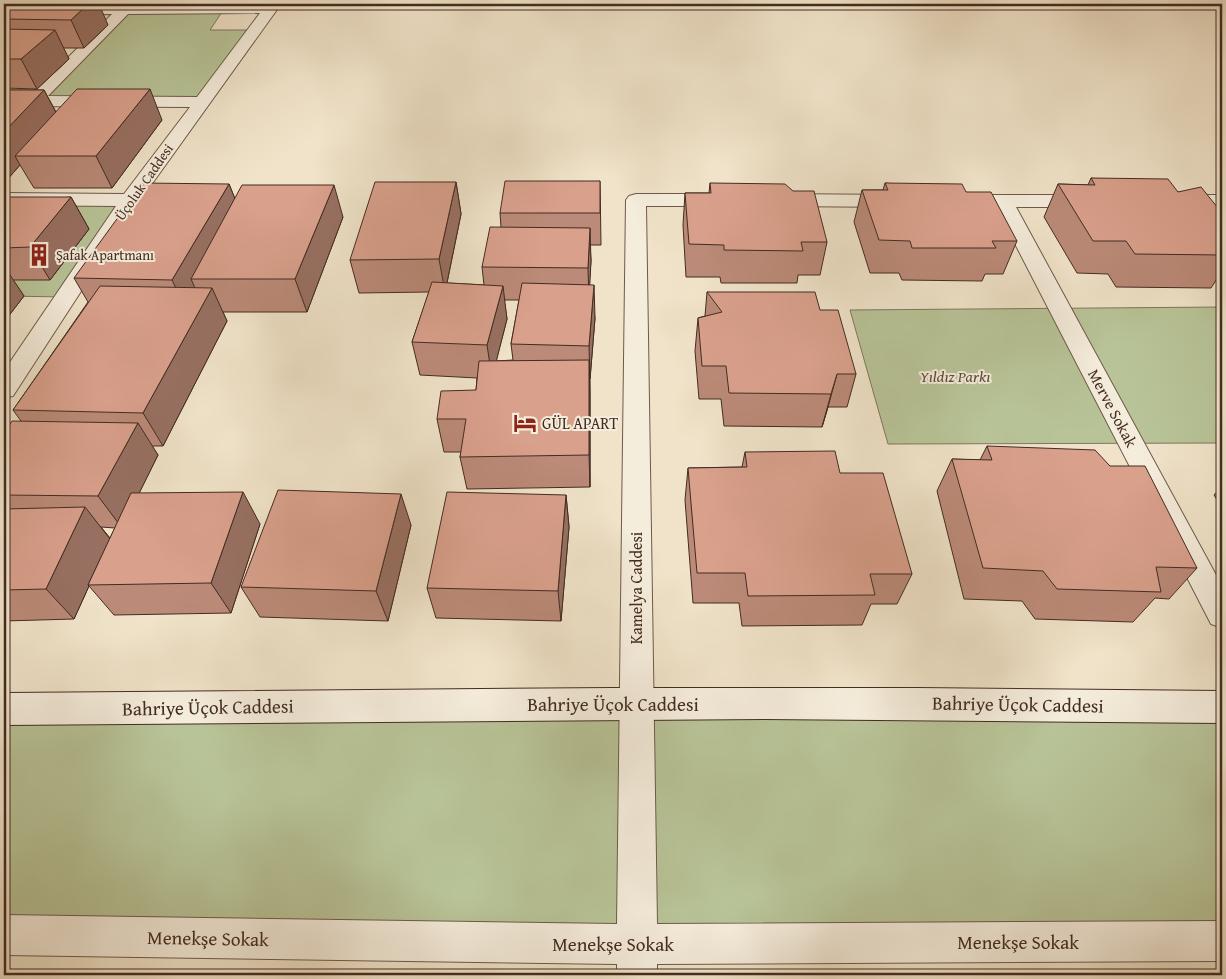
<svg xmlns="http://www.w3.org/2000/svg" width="1226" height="979" viewBox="0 0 1226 979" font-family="'Gentium Book Plus',serif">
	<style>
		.green { fill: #b8c498; stroke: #7e785d }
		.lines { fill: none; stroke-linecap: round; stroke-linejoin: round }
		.minor-casing { stroke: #6e5a4c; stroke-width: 2 }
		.secondary-casing { stroke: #432c22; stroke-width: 2 }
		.minor { fill: #f5eddc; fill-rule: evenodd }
		.secondary { fill: #f5eddc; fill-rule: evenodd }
		.wall { fill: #bb8a78; stroke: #432c22; fill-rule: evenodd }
		.shaded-wall { fill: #987062; stroke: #432c22 }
		.building { fill: #d9a08c; stroke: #432c22 }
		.labels { text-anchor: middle; stroke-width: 4; stroke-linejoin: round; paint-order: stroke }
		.far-street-label { font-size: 14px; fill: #432c22; stroke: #f5eddc }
		.far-poi-label { font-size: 14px; fill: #432c22; stroke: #f5eddc; text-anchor: start }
		.park-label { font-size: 16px; font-style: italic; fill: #5a4a3a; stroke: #f5eddc }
		.street-label { font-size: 16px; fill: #432c22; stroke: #f5eddc }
		.poi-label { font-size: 16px; fill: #432c22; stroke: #f5eddc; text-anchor: start }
		.near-street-label { font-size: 19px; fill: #432c22; stroke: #f5eddc }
	</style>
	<rect width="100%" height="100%" fill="#f0e3c9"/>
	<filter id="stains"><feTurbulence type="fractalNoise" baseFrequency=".004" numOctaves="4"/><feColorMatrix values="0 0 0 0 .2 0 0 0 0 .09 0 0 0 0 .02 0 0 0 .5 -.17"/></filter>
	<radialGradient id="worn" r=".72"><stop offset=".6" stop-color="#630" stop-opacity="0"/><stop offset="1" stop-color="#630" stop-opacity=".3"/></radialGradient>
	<path class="green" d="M125,9H224L210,30H255L201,102L34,101Z
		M4,199L130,200L66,297L4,296Z
		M1222,307V443L888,444L850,310Z
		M636,703L953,704L1222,708V941L637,944L4,935V709Z"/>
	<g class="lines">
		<defs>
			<path id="minor" d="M281,4L139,202L13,396L4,398V371L116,206L4,205V193L124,194L190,107L4,106V96H29L112,14L4,15V7ZM260,13L197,97L48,96L128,14Z
				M636,194H722L729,196L732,200L729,204L722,206H646L657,924L1222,921V961L657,964V975H617V964L4,955V915L617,924L626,200L629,196Z
				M780,194L897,195L904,197L907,201L904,205L897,207L780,206L773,204L770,200L773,196Z
				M958,195H1087L1094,197L1097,201L1094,205L1087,207H1016L1222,586V628L1211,624L996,207L951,205L948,201L951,197Z
				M1175,195H1222V207L1168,205L1165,201L1168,197Z"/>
			<path id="secondary" d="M918,688L1222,691V723L765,719L4,725V693L613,688Z"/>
		</defs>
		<use href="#minor" class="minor-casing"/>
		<use href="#secondary" class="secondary-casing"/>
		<use href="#minor" class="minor"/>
		<use href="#secondary" class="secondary"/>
	</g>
	<path class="wall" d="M4,5L5,7L108,25L84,48H63L69,59L37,89L4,88Z
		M4,90H44L56,112L162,120L112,188H34L20,165L6,181H4Z
		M1091,178L1178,192L1222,213V271L1211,288L1116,287L1108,274L1077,273L1044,217L1058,184L1088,185Z
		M600,181L601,245H590L591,261L589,285L595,318L590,379V487L467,489L460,457L461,452H444L437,419L476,390L477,378L420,375L412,342L429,292L359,293L350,260L456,182L461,214L447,283L484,285L482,267L501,227L500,213ZM504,300H519L511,344L513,360L496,361L507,319Z
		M710,183L827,242L820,275H798L797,283H721L720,277H686L683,225L685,193H709Z
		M885,183L966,192L1017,241L1003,274H985L982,281L902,280L899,273H870L854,222L862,190H883Z
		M229,184L235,199L343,217L307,312H223L227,321L163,446H152L158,455L139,493L260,524L231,613L114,615L89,586L74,619L4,621V434L21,421L13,410L88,302L74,278ZM101,527L115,528L110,538Z
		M71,197L89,229L50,280H13L24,296L4,322V203Z
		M707,292L820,310L856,374L847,407H828L822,427L724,426L721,399H699L695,351L698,318L705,316Z
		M987,446L1197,568L1169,599L1155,598L1133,622L1035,619L1022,601L964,599L937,491L952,459L980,460Z
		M745,452L840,473L912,574L897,604H871L862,625L742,626L739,603H693L685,500L688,468L742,467Z
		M1222,486V508L1214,495Z
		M566,495L569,527L561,621L436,618L427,588Z
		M411,525L388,621L260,617L241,587Z"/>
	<path class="shaded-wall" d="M88,4H99L108,25L84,48L71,20Z
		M55,30L69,59L37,89L21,59Z
		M150,89L162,120L112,188L96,156Z
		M44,90L60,120L15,156L20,165L6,181L4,177V132Z
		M456,182L461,214L445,292L439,259Z
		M229,184L242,216L191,279L198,295L188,313L172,280Z
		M334,185L343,217L307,312L295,279Z
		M71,197L89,229L50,280L30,247Z
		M590,228L591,261L589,301L588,268Z
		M4,266L24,296L4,322Z
		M594,285L595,318L590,379L589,346Z
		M503,286L507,319L492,378L487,345Z
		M212,288L227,321L163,446L143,413Z
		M589,360L590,393V487L589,455Z
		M837,374L828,407L822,427L831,394Z
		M138,423L158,455L122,528L98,496Z
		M243,492L260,524L231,613L211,583Z
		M401,494L411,525L388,621L376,591Z
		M566,495L569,527L561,621L558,591Z
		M85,507L110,539L88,585L89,586L74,619L46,589Z"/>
	<path class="building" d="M8,4H88L71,20L4,19V7Z
		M4,29L55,30L21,59H4Z
		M77,89H150L96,156H15Z
		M4,90H44L4,132Z
		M1091,178L1168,179L1178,192L1201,187L1222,213V239H1220L1222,242V255L1135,254L1126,241H1093L1058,184L1095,185Z
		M505,181H600V213H500Z
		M375,182H456L439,259L350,260Z
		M143,183L229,184L172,280L74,278Z
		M710,183L785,184L793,191H814L827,242H801L803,251L724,250V245L689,244L685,193H711Z
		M885,183L962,184L966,192H991L1017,241H992L996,248H912L910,241L879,240L862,190H888Z
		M242,185H334L295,279H191Z
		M9,197H71L30,247L4,248V203Z
		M490,227L590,228L588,268L482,267Z
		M432,282L503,286L487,345L412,342Z
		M522,283L594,285L589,346L511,344Z
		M100,286L212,288L143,413L13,410Z
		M707,292H815L820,310H838L856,374H837L831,394L729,393L726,366H702L698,318L722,312Z
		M589,360V455L460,457L466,419H437L441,391L476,390L479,361Z
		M12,421L138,423L98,496L4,495V434Z
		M987,446L1095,450L1110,466H1145L1197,568L1156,567L1161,592L1057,589L1043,571L983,568L952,459L992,460Z
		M835,451L840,473H883L912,574H870L875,595L748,596L745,573H697L688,468L747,467L745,452Z
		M278,490L401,494L376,591L241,587Z
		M243,492L211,583L88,585L131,493Z
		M447,492L566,495L558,591L427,588Z
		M85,507L46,589L4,590V509Z"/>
	<defs>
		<symbol id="building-bare" viewBox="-9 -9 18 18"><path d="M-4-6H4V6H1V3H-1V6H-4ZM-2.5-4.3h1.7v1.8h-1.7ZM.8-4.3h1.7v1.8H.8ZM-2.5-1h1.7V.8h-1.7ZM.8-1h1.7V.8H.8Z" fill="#8f2418" stroke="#f5eddc" stroke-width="2.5" paint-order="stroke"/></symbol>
		<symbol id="hotel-bare" viewBox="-9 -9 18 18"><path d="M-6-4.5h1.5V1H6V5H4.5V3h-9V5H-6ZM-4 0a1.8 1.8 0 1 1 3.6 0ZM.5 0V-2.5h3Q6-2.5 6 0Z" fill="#8f2418" stroke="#f5eddc" stroke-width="2.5" paint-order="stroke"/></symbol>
	</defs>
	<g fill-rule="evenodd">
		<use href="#building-bare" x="23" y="239" width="32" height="32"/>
		<use href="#hotel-bare" x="509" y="407" width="32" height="32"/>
	</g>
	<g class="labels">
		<g class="far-street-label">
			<text transform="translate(144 182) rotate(-55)" y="5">Üçoluk Caddesi</text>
		</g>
		<g class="far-poi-label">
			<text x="56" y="260">Şafak Apartmanı</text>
		</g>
		<g class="park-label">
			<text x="955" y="382">Yıldız Parkı</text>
		</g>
		<g class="street-label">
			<text transform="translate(1113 408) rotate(62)" y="6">Merve Sokak</text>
			<text transform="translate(636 588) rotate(-90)" y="6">Kamelya Caddesi</text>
		</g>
		<g class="poi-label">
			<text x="542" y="429">GÜL APART</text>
		</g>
		<g class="near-street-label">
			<text x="613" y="711">Bahriye Üçok Caddesi</text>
			<text transform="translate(1018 704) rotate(1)" y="7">Bahriye Üçok Caddesi</text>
			<text transform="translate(208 707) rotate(-1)" y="7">Bahriye Üçok Caddesi</text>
			<text transform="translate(208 938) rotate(1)" y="7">Menekşe Sokak</text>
			<text x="1018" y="949">Menekşe Sokak</text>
			<text x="613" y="951">Menekşe Sokak</text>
		</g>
	</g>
	<rect width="1226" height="979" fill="none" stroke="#f0e3c9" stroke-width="20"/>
	<rect x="5" y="5" width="1216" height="969" fill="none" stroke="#432c22" stroke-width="2.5"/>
	<rect x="10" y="10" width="1206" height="959" fill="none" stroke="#432c22"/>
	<rect width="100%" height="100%" filter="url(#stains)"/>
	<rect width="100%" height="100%" fill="url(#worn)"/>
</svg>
